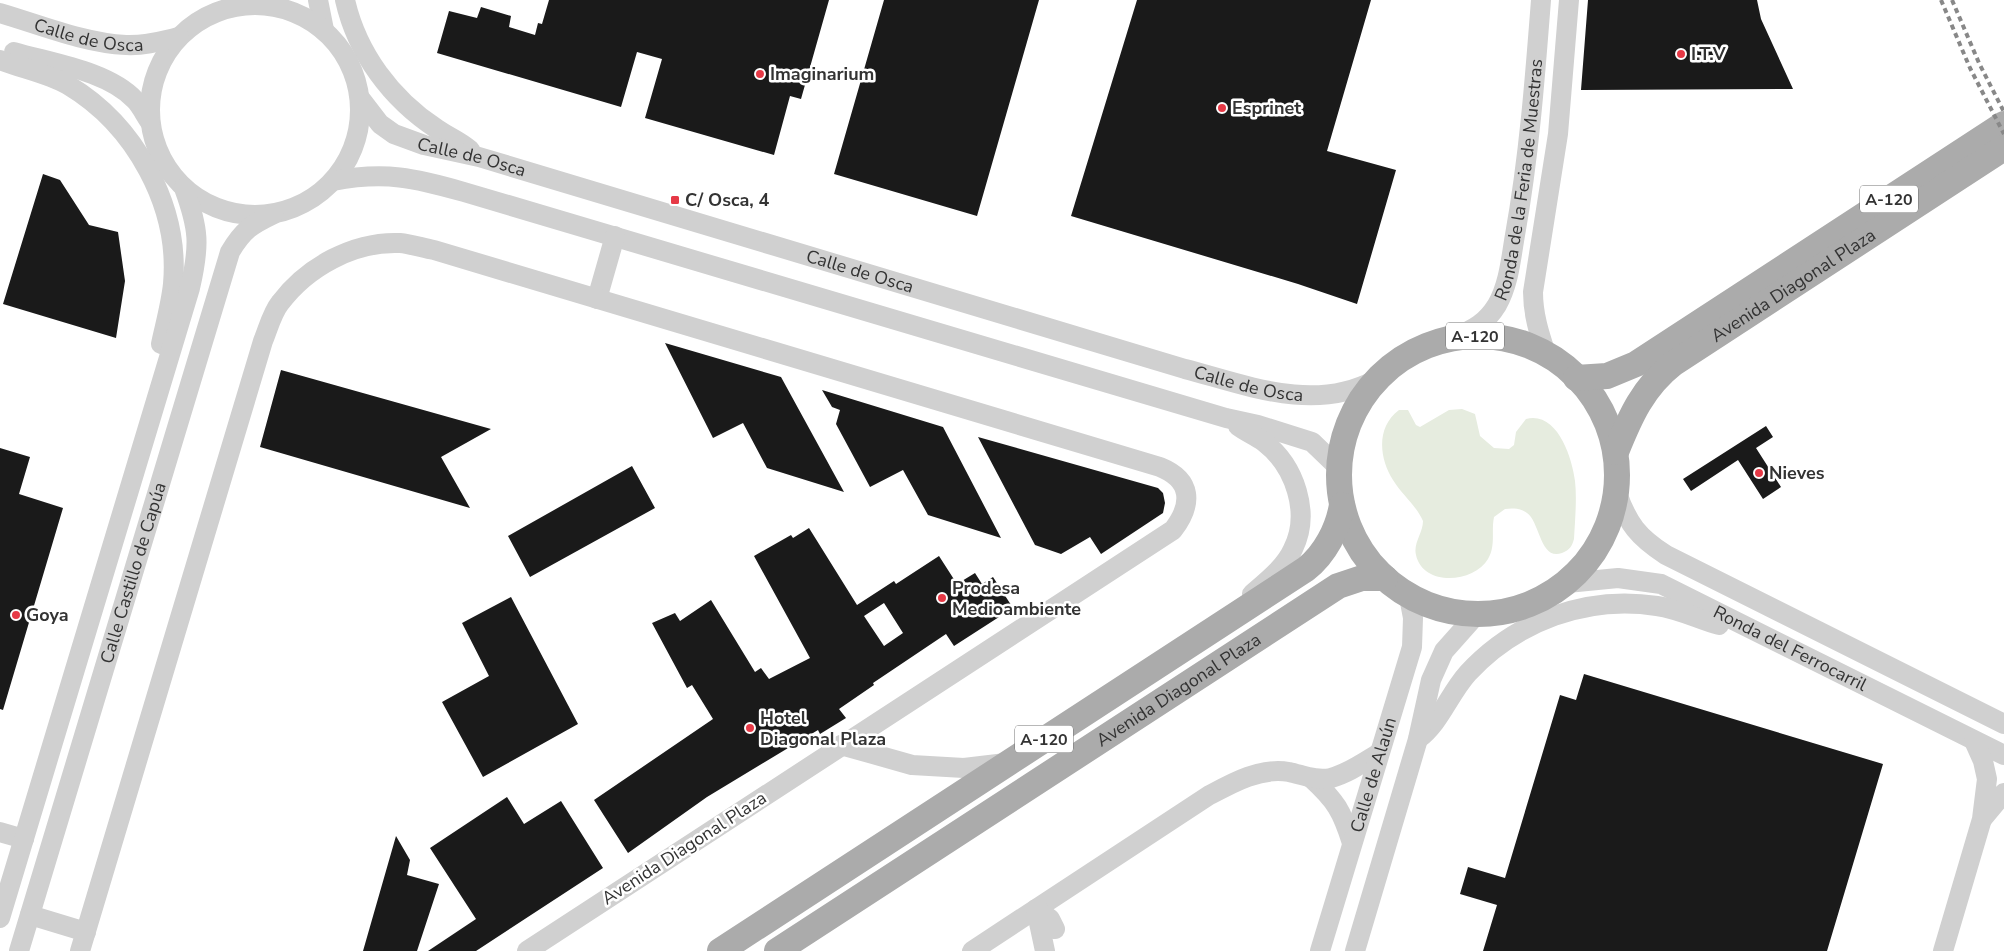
<svg xmlns="http://www.w3.org/2000/svg" width="2004" height="951" viewBox="0 0 2004 951" font-family="'Nunito Sans',sans-serif">
	<style>
		.green { fill: #e6ecdf }
		.building { fill: #1a1a1a; fill-rule: evenodd }
		.lines { fill: none; stroke-linecap: round; stroke-linejoin: round }
		.minor { stroke: #d0d0d0; stroke-width: 20 }
		.major { stroke: #ababab; stroke-width: 26 }
		.rail { stroke: #888; stroke-width: 4; stroke-dasharray: 5 4; stroke-linecap: butt }
		.poi-dot { fill: #e63946; stroke: #fff; stroke-width: 2 }
		.labels { text-anchor: middle; stroke-width: 5; stroke-linejoin: round; paint-order: stroke }
		.shield { fill: #fff; stroke: #707070; stroke-width: 1 }
		.shield-label { font-size: 16px; font-weight: bold; fill: #333 }
		.street-label { font-size: 18px; fill: #333; stroke: #fff }
		.poi-label { font-size: 18px; font-weight: bold; fill: #333; stroke: #fff; text-anchor: start }
	</style>
	<rect width="100%" height="100%" fill="#fff"/>
	<path class="green" d="M1462,409L1475,414L1480,436L1494,448L1509,449L1514,445L1516,432L1526,419C1557,411 1572,457 1575,481C1577,499 1575,520 1574,539C1572,546 1570,550 1562,553C1540,561 1540,522 1527,513C1521,508 1512,508 1505,509L1494,517C1491,532 1496,545 1488,559C1474,583 1423,587 1416,555C1413,543 1423,533 1423,521C1416,505 1402,495 1393,480C1379,458 1376,427 1399,410H1408L1416,425L1420,427L1449,410Z"/>
	<path class="building" d="M549,0H829L801,99L790,96L774,155L645,118L662,59L637,52L621,107L437,53L449,11L477,18L481,7L511,16L509,27L535,35L538,23L542,24Z
		M884,0H1039L977,216L834,174Z
		M1137,0H1371L1327,151L1396,170L1357,304L1298,284L1071,216Z
		M1588,0H1757L1761,19L1793,89L1581,90Z
		M43,174L60,180L89,225L118,232L125,281L116,338L3,304Z
		M665,343L781,377L844,492L767,468L743,423L713,438Z
		M281,370L491,429L441,457L470,508L260,447Z
		M822,390L943,427L1001,538L928,515L903,470L870,487L836,424L840,410L832,407Z
		M1766,426L1773,437L1756,448L1781,487L1763,499L1738,460L1691,491L1683,479Z
		M978,437L1158,488L1163,493L1165,503L1163,513L1101,554L1090,537L1061,554L1035,545Z
		M0,448L30,457L19,494L63,508L3,710L0,709Z
		M632,466L655,508L530,577L508,536Z
		M809,528L857,605L894,581L896,584L939,556L957,584L975,573L982,584L993,577L1013,608L954,646L946,634L873,683L874,685L839,709L846,718L820,734L818,730L707,797L628,853L594,800L713,719L692,685L687,688L652,623L675,613L680,621L711,600L755,672L761,668L769,679L810,658L754,556L791,535L793,538ZM884,603L903,633L884,646L864,616Z
		M511,597L578,724L483,777L442,702L489,676L462,623Z
		M1584,674L1883,764L1827,951H1483L1497,905L1460,894L1468,867L1505,878L1560,695L1576,700Z
		M507,797L524,824L561,801L603,868L476,951H428L476,919L430,848Z
		M396,836L410,860L407,875L439,884L417,951H363Z"/>
	<g class="lines">
		<g class="minor">
			<path d="M318,0L324,30"/>
			<path d="M345,0C357,53 391,99 437,129C447,136 460,141 470,150"/>
			<circle cx="255" cy="110" r="105"/>
			<path id="s1" d="M0,13C41,25 84,43 126,45C144,46 162,41 179,37"/>
			<path d="M14,52C51,63 108,71 135,100C141,106 145,115 150,122"/>
			<path d="M0,60C20,68 50,74 68,85C135,125 180,206 173,284C171,304 165,325 161,344"/>
			<path id="s2" d="M360,98L380,124L394,134L424,145L479,157L1185,369C1246,385 1314,413 1375,380"/>
			<path d="M333,181C385,171 415,178 464,192L1226,418L1258,425L1312,442L1339,468"/>
			<path d="M597,299L615,236"/>
			<path id="s3" d="M1456,337C1474,329 1486,323 1497,305C1509,284 1511,258 1515,235C1529,157 1535,78 1541,0"/>
			<path d="M1546,354C1539,333 1533,314 1533,292L1558,134L1569,0"/>
			<path d="M1238,426C1246,432 1256,436 1264,442C1295,466 1311,513 1293,549C1285,567 1267,581 1252,594"/>
			<path d="M1617,493C1628,524 1638,537 1666,555L2004,724"/>
			<path id="s4" d="M1567,583L1618,578L1661,584L2004,755"/>
			<path d="M1418,739C1440,723 1449,694 1468,673C1516,621 1587,595 1657,606C1679,609 1698,619 1719,625"/>
			<path d="M841,745L912,765L964,768L1006,763"/>
			<path d="M1311,778C1336,801 1342,811 1352,843"/>
			<path d="M1983,818L2004,793"/>
			<path d="M0,832L24,839"/>
			<path d="M30,915L86,932"/>
			<path d="M0,918L190,288C200,245 199,229 184,188"/>
			<path id="s5" d="M19,951L230,252C243,230 251,225 274,214"/>
			<path d="M80,951L263,341C268,329 272,313 280,303C307,267 354,241 400,243C411,244 423,248 434,250L1160,467C1192,480 1193,504 1173,530L527,951"/>
			<path d="M972,951L1208,796C1232,783 1260,767 1289,772C1303,775 1316,781 1331,778C1349,773 1364,762 1379,753"/>
			<path d="M1045,951L1036,909L1050,919L1055,929"/>
			<path id="s6" d="M1320,951L1412,647L1413,618L1409,597"/>
			<path d="M1355,951L1418,739L1431,680L1444,651L1476,615"/>
			<path d="M1943,951L1982,819L1987,779L1983,761L1974,741"/>
		</g>
		<g class="major">
			<circle cx="1478" cy="475" r="139"/>
			<path d="M1576,378L1607,376L1636,364L2004,124"/>
			<path id="s7" d="M1616,452C1630,417 1643,387 1674,363L2004,148"/>
			<path d="M720,951L1306,569C1325,554 1338,529 1342,505"/>
			<path id="s8" d="M777,951L1338,586L1362,578H1385"/>
		</g>
		<path class="rail" d="M1941,0L1970,68L2004,134
			M1952,0L1979,63L2004,112"/>
	</g>
	<g class="poi-dot">
		<circle cx="1681" cy="54" r="5"/>
		<circle cx="760" cy="74" r="5"/>
		<circle cx="1222" cy="108" r="5"/>
		<rect x="670" y="195" width="10" height="10" rx="2.5"/>
		<circle cx="1759" cy="473" r="5"/>
		<circle cx="942" cy="598" r="5"/>
		<circle cx="16" cy="615" r="5"/>
		<circle cx="750" cy="728" r="5"/>
	</g>
	<g class="labels">
		<g class="shield">
			<rect x="1860" y="185.5" width="58" height="27" rx="4"/>
			<rect x="1446" y="322.5" width="58" height="27" rx="4"/>
			<rect x="1015" y="725.5" width="58" height="27" rx="4"/>
		</g>
		<g class="shield-label">
			<text x="1889" y="205">A-120</text>
			<text x="1475" y="342">A-120</text>
			<text x="1044" y="745">A-120</text>
		</g>
		<g class="street-label">
			<text dy="6" stroke="none"><textPath href="#s1" startOffset="92">Calle de Osca</textPath></text>
			<text dy="6" stroke="none"><textPath href="#s2" startOffset="131">Calle de Osca</textPath></text>
			<text dy="6" stroke="none"><textPath href="#s3" startOffset="181">Ronda de la Feria de Muestras</textPath></text>
			<text dy="6" stroke="none"><textPath href="#s2" startOffset="536">Calle de Osca</textPath></text>
			<text dy="6" stroke="none"><textPath href="#s7" startOffset="250">Avenida Diagonal Plaza</textPath></text>
			<text dy="6" stroke="none"><textPath href="#s2" startOffset="941">Calle de Osca</textPath></text>
			<text dy="6" stroke="none"><textPath href="#s5" startOffset="395">Calle Castillo de Capúa</textPath></text>
			<text dy="6" stroke="none"><textPath href="#s4" startOffset="239">Ronda del Ferrocarril</textPath></text>
			<text dy="6" stroke="none"><textPath href="#s8" startOffset="479">Avenida Diagonal Plaza</textPath></text>
			<text dy="6" stroke="none"><textPath href="#s6" startOffset="184">Calle de Alaún</textPath></text>
			<text transform="translate(684 848) rotate(-33)" y="6">Avenida Diagonal Plaza</text>
		</g>
		<g class="poi-label">
			<text x="1691" y="60">I.T.V</text>
			<text x="770" y="80">Imaginarium</text>
			<text x="1232" y="114">Esprinet</text>
			<text x="685" y="206">C/ Osca, 4</text>
			<text x="1769" y="479">Nieves</text>
			<text x="952" y="594">Prodesa<tspan x="952" dy="21">Medioambiente</tspan></text>
			<text x="26" y="621">Goya</text>
			<text x="760" y="724">Hotel<tspan x="760" dy="21">Diagonal Plaza</tspan></text>
		</g>
	</g>
</svg>
